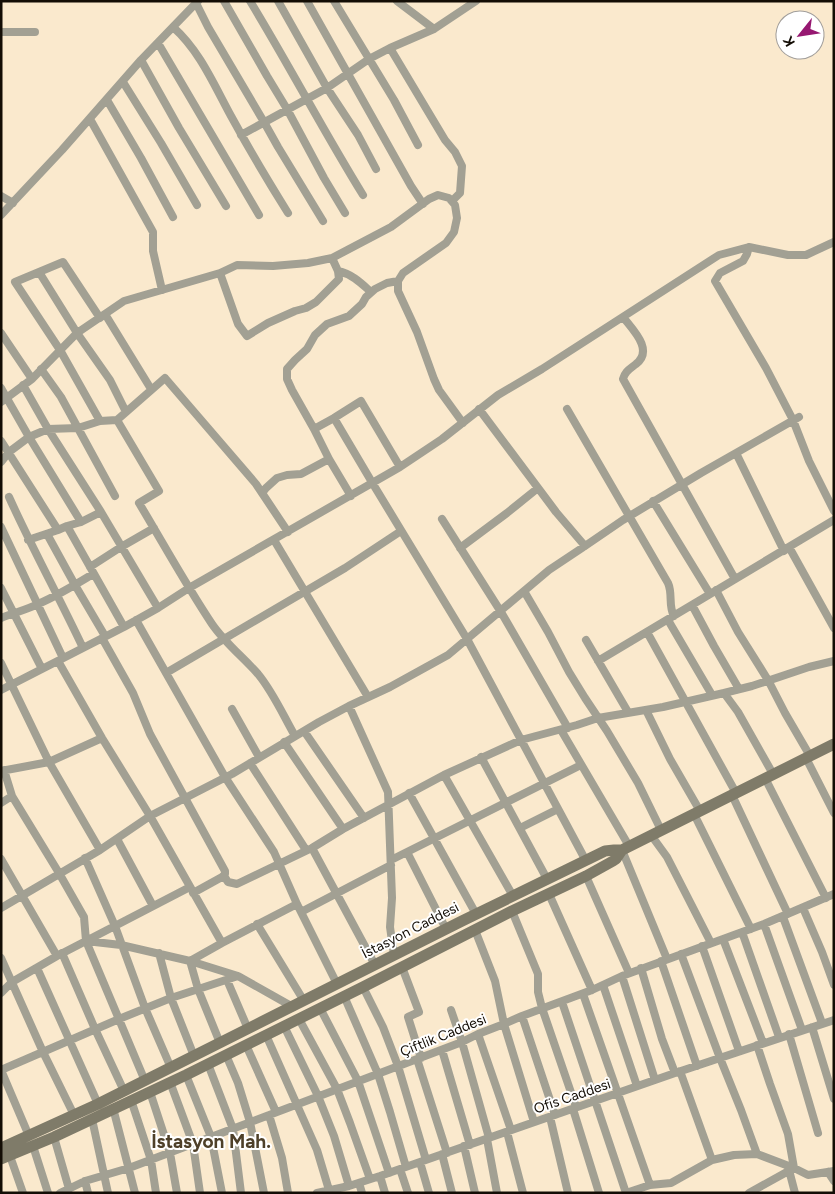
<svg xmlns="http://www.w3.org/2000/svg" width="835" height="1194" viewBox="0 0 835 1194" font-family="Figtree,sans-serif">
	<style>
		.lines { fill: none; stroke-linecap: round; stroke-linejoin: round }
		.minor { stroke: #a2a093; stroke-width: 8 }
		.secondary { stroke: #7f7b69; stroke-width: 11 }
		.labels { text-anchor: middle; stroke-width: 4; stroke-linejoin: round; paint-order: stroke }
		.street-label { font-size: 14px; fill: #130d05; stroke: #fff }
		.district-label { font-size: 19px; font-weight: bold; fill: #4e4029; stroke: #fff }
	</style>
	<rect width="100%" height="100%" fill="#fae9cd"/>
	<g class="lines">
		<path class="minor" d="M224,1L267,76L287,109L324,178L345,213
			M250,1C289,65 324,132 363,195
			M278,1L327,88L358,135L376,169
			M307,1L411,186L423,204
			M334,1L394,100L418,145
			M397,1L434,29
			M196,3L208,27L264,122L278,147L323,221
			M173,27C200,51 214,85 231,116C249,149 268,181 288,213
			M1,32H35
			M158,43L259,215
			M390,48L445,140L455,152L462,166L460,193L452,201
			M141,60L179,128L226,206
			M123,82L161,143L197,205
			M107,100L141,158L173,217
			M90,119L153,232V251L162,290
			M241,135L327,88L369,59L390,48L434,29L476,1
			M1,196L13,203
			M1,215L62,150L141,60L198,1
			M749,247L747,254L743,261L720,273L715,281L766,368L793,420L809,461L834,511
			M338,271C352,274 361,283 371,292
			M39,272L77,333L110,380L126,412
			M220,273L238,324L247,336L268,323L295,311L306,308L316,302L339,279L338,271L332,258
			M105,314L151,389
			M623,317C633,330 654,350 636,364C630,369 625,371 623,379L735,579
			M100,318L63,262L15,282L60,350L100,421
			M1,333L32,379
			M41,369L61,397L115,496
			M23,385L48,429L101,512L158,608
			M1,388L29,437L81,522
			M1,402L32,379L77,333L124,301L220,273L237,265L273,266L308,263L332,258L391,227L429,199L438,195L449,198L455,205L457,218L454,232L446,243L403,273L398,281V291L417,332L434,379L439,390L463,423
			M479,409L556,512L585,546
			M567,409L668,583C673,594 668,606 674,616
			M334,418L373,484L467,639L586,861
			M117,420L159,491L139,503C163,543 186,585 212,624C225,643 243,657 258,674C273,692 283,715 295,736
			M314,429L334,418L361,401L400,467
			M1,441L58,530
			M736,453L784,551
			M1,462L9,452L29,437L48,429L78,428L100,421L117,420L165,378L256,484L288,532
			M262,493L266,488L277,478L287,475L301,474L329,459
			M351,496L329,459L314,429L292,390L287,379V369L295,360L307,349L315,335L327,324L349,316L362,304L366,297L375,289L387,283L398,281
			M9,497C32,548 59,597 83,648
			M653,501L710,594
			M442,519L501,612L568,728
			M67,526L81,522L101,512
			M1,527L63,658
			M47,534L75,585L105,636
			M28,540L58,530L67,526L124,627
			M274,540L368,697
			M789,547L834,628
			M460,548L507,513L538,488
			M90,567L121,547L154,528
			M1,588L42,669
			M716,590L738,632L768,680L785,713L810,756
			M524,591L548,632L569,672L585,698L607,731L638,783L661,830
			M692,605L714,646L739,689
			M1,618C13,613 26,610 38,604C57,596 75,585 93,574
			M136,620L225,777L274,852L297,904L337,984
			M668,620L712,695
			M647,632L736,793
			M102,638L133,693L150,734L225,871V874L222,877L193,893
			M586,640L628,712
			M58,661L102,738L150,816L222,943
			M598,661L834,520
			M1,663L49,762L100,850
			M166,673L345,568L401,531
			M1,690L124,627L158,608L189,588L400,467L442,439L498,395L542,369L719,255L749,247L788,255H806L834,242
			M724,693L738,712L773,774
			M349,706L388,792L392,898L390,927L394,955
			M232,709L259,757
			M646,710L670,759L700,811
			M561,730L629,846
			M304,731L364,818
			M284,742L343,829
			M481,757L547,879
			M806,758L834,813
			M250,763L306,850
			M4,770L12,796L59,873L84,917L86,941L145,1081
			M1,771L49,762L102,738
			M444,775L513,896
			M765,778L826,898
			M409,793L476,914
			M732,795L788,914
			M1,803L12,796
			M694,814L751,929
			M520,828L558,809
			M651,835L667,857L711,943
			M117,839L153,906
			M312,848L375,965
			M622,850L667,959
			M407,852L446,929
			M85,858L115,926L145,1008L171,1068
			M1,859L57,956
			M391,860L581,765
			M224,876L228,882L237,884L312,848L343,829L444,775L521,740L577,725L598,718L663,707L724,693L752,686L809,667L834,661
			M586,876L629,973
			M549,894L592,990
			M1,908L100,850L150,816L232,774L319,722L349,706L390,687L448,655L549,570L585,546L623,520L701,473L799,417
			M803,908L822,952L834,985
			M512,911L538,974V992L542,1008L576,1107
			M301,912L391,865
			M783,917L822,1023
			M257,924L304,1001
			M764,924L802,1030
			M475,930L495,981L504,1024L534,1122
			M742,932L779,1037
			M723,939L763,1043
			M86,941L121,945L190,961L238,976L293,1007
			M702,946L739,1051
			M62,953L95,1029L124,1091
			M159,953L171,998L194,1056
			M681,954L720,1058L741,1110L757,1154
			M1,958L43,1052L74,1115
			M661,961L697,1066
			M402,967L419,1012L408,1017L421,1058
			M37,968L98,1104
			M641,968L662,1039L675,1073
			M622,976L655,1080
			M227,980L248,1029
			M603,985L637,1086
			M363,987L383,1027L398,1066L426,1160
			M1,993L12,982L57,956L190,887
			M583,994L650,1185
			M344,996L378,1074L390,1112L406,1167
			M562,1002L626,1193
			M320,1008L358,1081L389,1173
			M451,1010L462,1042L489,1138
			M522,1016L555,1115
			M299,1019L337,1089L350,1123L370,1179
			M284,1026L318,1096L334,1136L349,1186
			M812,1027L834,1099
			M478,1034L511,1130
			M789,1034L818,1133
			M266,1035L317,1150L329,1190
			M220,1043L198,989L190,961L222,943L297,904
			M246,1045L276,1112
			M442,1050L470,1145
			M226,1055L238,1083L250,1122L264,1193
			M417,1059L447,1153
			M208,1064L233,1129L241,1193
			M1,1070L119,1019L171,998L238,976
			M1,1070L29,1136
			M680,1071L712,1160
			M186,1075L211,1137L222,1193
			M170,1082L193,1144L200,1193
			M150,1092L170,1153L177,1193
			M131,1100L151,1160L156,1193
			M113,1108L135,1193
			M573,1109L599,1193
			M269,1115L282,1158L288,1193
			M550,1117L568,1193
			M92,1119L108,1193
			M507,1132L523,1193
			M54,1137L69,1189
			M487,1139L497,1193
			M33,1146L48,1193
			M464,1146L475,1193
			M442,1154L452,1193
			M10,1156L23,1193
			M420,1162L429,1193
			M400,1169L408,1193
			M789,1170L795,1193
			M828,1172L834,1181
			M380,1176L385,1193
			M85,1181L88,1193
			M359,1183L362,1193
			M60,1193L85,1181L129,1168L462,1042L478,1034L504,1024L522,1016L592,990L622,976L764,924L834,894
			M317,1193L349,1186L380,1176L675,1073L834,1020
			M626,1193L650,1185L671,1183L712,1160L734,1155L757,1154L794,1168L808,1175L834,1171
			M749,1193L794,1168L788,1134L770,1084L757,1045"/>
		<path class="secondary" d="M1,1148L98,1104L462,921L605,851L614,850H622L834,744
			M1,1159L54,1137L186,1075L363,987L512,911L586,876L613,861L616,859L622,850"/>
	</g>
	<g class="labels">
		<g class="street-label">
			<text transform="translate(410 930) rotate(-27)" y="5">İstasyon Caddesi</text>
			<text transform="translate(443 1035) rotate(-22)" y="5">Çiftlik Caddesi</text>
			<text transform="translate(572 1096) rotate(-19)" y="5">Ofis Caddesi</text>
		</g>
		<g class="district-label">
			<text x="211" y="1148">İstasyon Mah.</text>
		</g>
	</g>
	<rect width="835" height="1194" fill="none" stroke="#130d05" stroke-width="5"/>
	<g transform="translate(800 35) rotate(240)"><circle r="24" fill="#ffffff" stroke="#a19e9b"/>
	<path d="M0-4L9 19L0 12L-9 19Z" fill="#961871"/>
	<text y="-8" font-size="14" font-weight="bold" text-anchor="middle" fill="#130d05">K</text>
	</g>
</svg>
